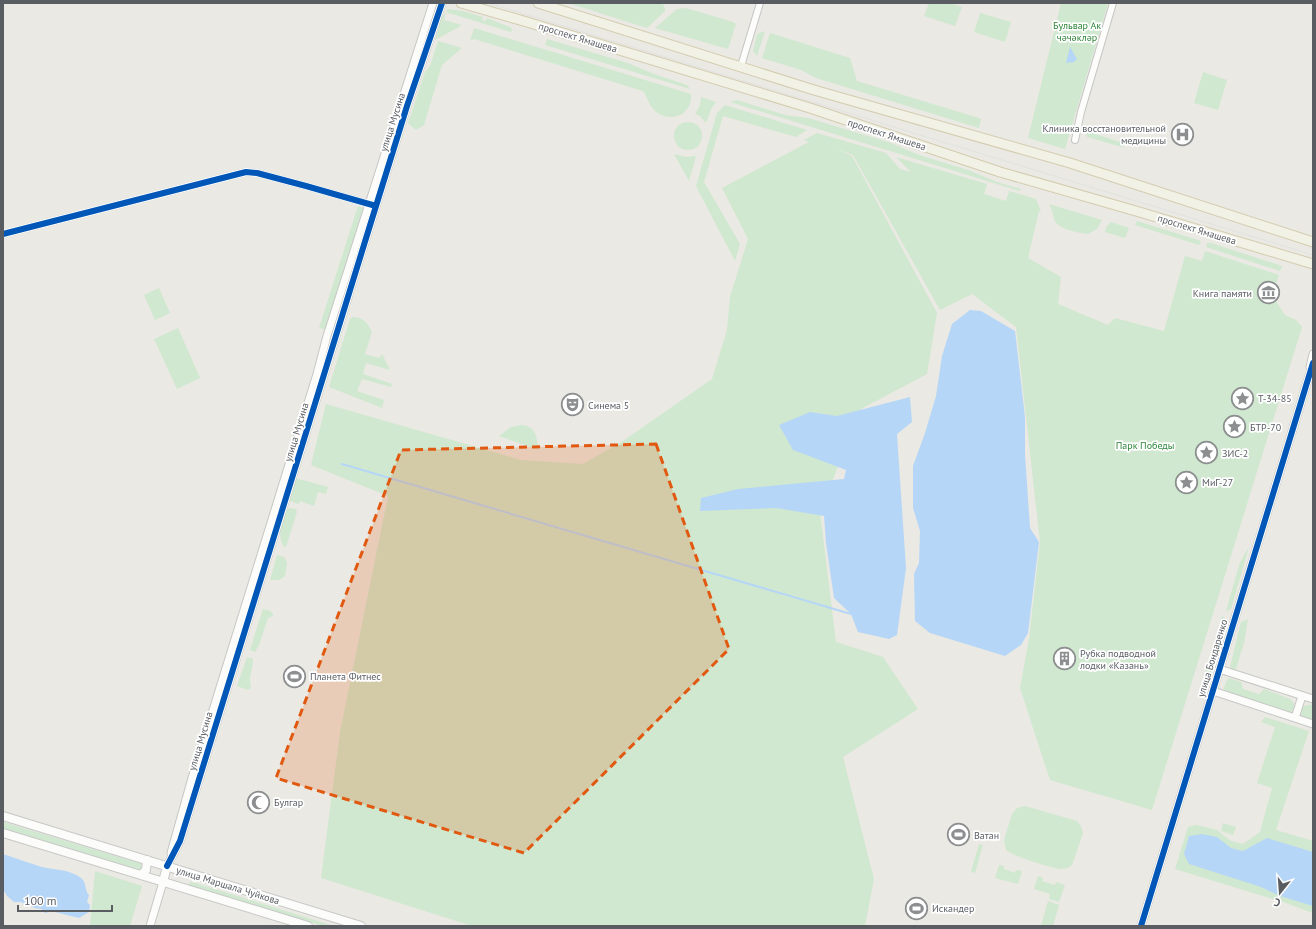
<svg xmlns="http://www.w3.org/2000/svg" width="1316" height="929" viewBox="0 0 1316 929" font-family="'PT Sans',sans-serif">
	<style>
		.green { fill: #d0e8cf }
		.water { fill: #b6d6f7 }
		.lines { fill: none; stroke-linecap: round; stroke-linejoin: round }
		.stream { stroke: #b6d6f7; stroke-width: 2 }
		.minor-casing { stroke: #c6c7c5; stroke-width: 8 }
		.tertiary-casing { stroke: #c6c7c5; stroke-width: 9 }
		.secondary-casing { stroke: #c7c8c7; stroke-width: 10 }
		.primary-casing { stroke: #d4ccaf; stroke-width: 11 }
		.minor { stroke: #fcfcfb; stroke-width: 6 }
		.tertiary { stroke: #fcfcfb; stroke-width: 7 }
		.secondary { stroke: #fcfcfb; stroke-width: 8 }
		.primary { stroke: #f2f1e6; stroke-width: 9 }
		.tram { stroke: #e2e2e1; stroke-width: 1 }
		.cycleway-casing { stroke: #fff; stroke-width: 8 }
		.cycleway { stroke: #0057b8; stroke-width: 6 }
		.marked { fill: #e15910; fill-opacity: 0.2; stroke: #e15910; stroke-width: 3; stroke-dasharray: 8 5; stroke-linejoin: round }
		.labels { text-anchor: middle; stroke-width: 3.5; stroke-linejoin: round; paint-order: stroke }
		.park-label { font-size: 10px; fill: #2e8439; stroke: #fff }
		.street-label { font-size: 10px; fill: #595d62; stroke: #fff }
		.poi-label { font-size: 10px; fill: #595d62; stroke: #fff; text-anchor: start }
	</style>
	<rect width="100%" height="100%" fill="#eae9e3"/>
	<path class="green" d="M568,3H662L665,8V11L647,28Z
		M929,3H950L962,7L955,26L924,16Z
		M1061,3H1108L1065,149L1028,138Z
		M686,8L733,22L736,24L728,49L655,28L677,9Z
		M448,9L463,11L483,17L482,20L486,21L487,18L512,28L511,32L446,12L444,20L461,25L459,27L435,40L442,17Z
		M980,13L1011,22L1005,42L974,32Z
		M474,28L691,94C693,116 668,124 654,110C649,105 647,96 643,91L474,39L470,41Z
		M765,31L757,56L753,51L757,34Z
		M770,33L850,58L857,81L979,118L981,119L979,128L816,78L801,70L762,58Z
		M547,39L628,63L654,74L687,85L690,89L545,45Z
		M438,41L462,48L442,65L424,125L416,130L408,123L425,72L430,66Z
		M1203,72L1227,80L1218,110L1194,103Z
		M701,97L716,102L711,109L706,123L700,116L695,114L700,105Z
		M737,100L785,115L808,118L891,143L919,155L968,170L997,182L1021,189L1020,191L730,102Z
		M725,105L807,130L796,137L723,116L704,182L740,244L735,261L696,186L717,113Z
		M674 136a14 14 0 1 1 28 0a14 14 0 1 1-28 0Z
		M1089,132L1123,143L1124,146L1122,147L1087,137L1086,134Z
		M817,133L886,153L900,169L911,172L896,157L987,184L984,194L1006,201L1009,191L1036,199L1041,211H1039L1028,258L1061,277L1058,304L1108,325L1115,318L1164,331L1185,256L1202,261L1205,251L1279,275L1276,284L1279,286L1275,300L1285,315L1296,320L1302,327L1152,810L1050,780L1020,688L1029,639L1040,542L1016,327L972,294L940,310L853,155L836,149L852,156L937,313L927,374L861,409L820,512L836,642L883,657L918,709L843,757L874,879L865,926H472L321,878L340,732L388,496L311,465L326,404L521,460L583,464L623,441L712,379L727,330L730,297L748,239L722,188L809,142L804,140Z
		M674,154L686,157L696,156L689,181Z
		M1049,204L1102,220L1097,229L1088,234C1079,233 1057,229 1054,219C1053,214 1052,209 1049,204Z
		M358,206L363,208L326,330L319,328Z
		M1137,221L1201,241L1199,245L1135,225Z
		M1111,222L1129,228L1125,238L1105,232L1106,227Z
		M1207,243H1211L1282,266L1280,271L1206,247Z
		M159,288L170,313L155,320L144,295Z
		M353,317C364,318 367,322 372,332L365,354L379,358L382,354L390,370L366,363L363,374L392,384L391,387L362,379L357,391L384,400L382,408L329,387L350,319Z
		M178,328L200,378L177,389L154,339Z
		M522,425C537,427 536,437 539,450L499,436L511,427Z
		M295,478L328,487L326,494L318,492L314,506L300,501L299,504L290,501L289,499Z
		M290,508L296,509L297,512L286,547H284C277,536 281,522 285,510Z
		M1249,547L1231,609L1226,611L1240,562Z
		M277,555L284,557L287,563L285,576L279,580H270Z
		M263,609L270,611L273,614V616L268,618L259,645L255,652L250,650Z
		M1222,616L1226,619V622L1209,681L1203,680Z
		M1248,619L1244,643L1235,672L1230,667L1241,622Z
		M247,657L253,659C253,670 248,676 251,688L248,690L237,686Z
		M1229,678L1241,682L1243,689L1259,694L1264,689L1290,699L1294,703V708L1290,714L1223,691L1226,682Z
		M1313,704V720L1302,716L1300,711L1304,706Z
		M1265,717L1309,731L1276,830L1313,841V913L1283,902L1175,869L1188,827L1197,825L1217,830L1231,841L1243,844L1260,832L1272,788L1257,783L1275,727L1261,722Z
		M1025,806L1077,821L1081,826L1083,833L1072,865C1068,868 1064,869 1060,869C1050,868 1013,856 1006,850L1004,840L1012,814L1017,808Z
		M3,822L142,864L144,868L141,870L3,829Z
		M1223,823L1236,827L1233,835L1221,831Z
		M979,844L983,845L975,873L971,872Z
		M999,865L1004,866V869L1015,873L1016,870L1022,871L1018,884L995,878Z
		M95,871L142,886L130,926H90Z
		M1038,876L1043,878L1042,881L1055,885L1056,882L1065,885L1059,902L1049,899L1050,894L1034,889Z
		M190,882H192L334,926H323L191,886L189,885Z
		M1048,901L1059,905L1053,926H1041Z"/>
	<path class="water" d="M1070,47L1077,59L1074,62L1066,63Z
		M970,310L981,311L1015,331L1025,417V454L1030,528L1039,542L1028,633L1021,645L1005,656L930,633L915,621L914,574L919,563L920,531L913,508V466L925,433L936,396L942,356L952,324Z
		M910,397L912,422L897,434L906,568L897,635L889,639L858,632L851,614L834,598L826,543L824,516L776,508L700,511L701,498L738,489L844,479L846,470L793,450L779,425L810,412L837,416Z
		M1202,834L1217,837L1231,848L1243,851L1267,838L1313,852V906L1280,896L1261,887L1189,864L1184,854L1189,836Z
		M3,854C16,858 28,863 42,867C55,870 69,869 81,878C87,882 84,890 89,895L87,902L90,905L89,912L79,918L51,911L46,913L43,912L42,909L34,908L28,904L26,905L21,902H14L7,896L3,889Z"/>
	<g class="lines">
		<path class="stream" d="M342,464L851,614"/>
		<defs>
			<path id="minor" d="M741,66L760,3
				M1075,140L1081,112L1113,3
				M3,234L246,172L257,173L306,186L373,205"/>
			<path id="tertiary" d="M1310,367L1313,354
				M1219,669L1313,699
				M1213,691L1313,724
				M1295,718L1302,696
				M171,853L192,778L317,374L327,336L433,3
				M167,866L180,841L376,206L407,106L442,3
				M150,926L163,882
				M1141,926L1313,363"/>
			<path id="secondary" d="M3,816L361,926
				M3,833L308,926
				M141,875L146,870L147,860
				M163,882L167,866"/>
			<path id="primary" d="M461,3L527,22L810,108L1000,172L1136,211L1313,264
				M538,3L814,90L1070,163L1313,242"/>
		</defs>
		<use href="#minor" class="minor-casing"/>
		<use href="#tertiary" class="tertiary-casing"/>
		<use href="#secondary" class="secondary-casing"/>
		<use href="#primary" class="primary-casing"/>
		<use href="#minor" class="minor"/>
		<use href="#tertiary" class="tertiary"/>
		<use href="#secondary" class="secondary"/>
		<use href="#primary" class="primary"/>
		<path class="tram" d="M488,3L1313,255"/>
		<defs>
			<path id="cycleway" d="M3,234L246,172L257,173L306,186L376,206
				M167,866L180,841L376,206L407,106L442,3
				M1141,926L1313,363"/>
		</defs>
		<use href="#cycleway" class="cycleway-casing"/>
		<use href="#cycleway" class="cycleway"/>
	</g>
	<path class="marked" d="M656,444L729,649L524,853L276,778L401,450Z"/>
	<defs>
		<symbol id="hospital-ring" viewBox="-11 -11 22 22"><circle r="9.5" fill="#fff" stroke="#8c8e8f" stroke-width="1.5"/><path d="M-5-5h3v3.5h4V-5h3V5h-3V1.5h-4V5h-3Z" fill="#8c8e8f"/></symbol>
		<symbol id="museum-ring" viewBox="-11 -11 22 22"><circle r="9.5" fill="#fff" stroke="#8c8e8f" stroke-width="1.5"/><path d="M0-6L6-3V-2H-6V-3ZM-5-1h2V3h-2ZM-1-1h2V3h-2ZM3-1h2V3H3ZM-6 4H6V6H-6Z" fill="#8c8e8f"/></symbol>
		<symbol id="sight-ring" viewBox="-11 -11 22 22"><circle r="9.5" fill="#fff" stroke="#8c8e8f" stroke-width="1.5"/><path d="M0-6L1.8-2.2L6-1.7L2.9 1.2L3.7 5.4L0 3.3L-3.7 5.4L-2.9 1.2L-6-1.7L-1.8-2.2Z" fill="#8c8e8f"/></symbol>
		<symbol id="theatre-ring" viewBox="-11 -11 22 22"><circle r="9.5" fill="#fff" stroke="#8c8e8f" stroke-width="1.5"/><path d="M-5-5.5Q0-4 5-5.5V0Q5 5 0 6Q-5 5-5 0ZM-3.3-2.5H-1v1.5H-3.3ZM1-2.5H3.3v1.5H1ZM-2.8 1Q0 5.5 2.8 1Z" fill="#8c8e8f"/></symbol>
		<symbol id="building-ring" viewBox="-11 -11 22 22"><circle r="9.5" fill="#fff" stroke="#8c8e8f" stroke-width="1.5"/><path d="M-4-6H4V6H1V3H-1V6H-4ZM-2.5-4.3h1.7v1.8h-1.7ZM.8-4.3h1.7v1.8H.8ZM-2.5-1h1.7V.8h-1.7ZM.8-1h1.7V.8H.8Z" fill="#8c8e8f"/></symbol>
		<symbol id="stadium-ring" viewBox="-11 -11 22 22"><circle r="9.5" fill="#fff" stroke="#8c8e8f" stroke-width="1.5"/><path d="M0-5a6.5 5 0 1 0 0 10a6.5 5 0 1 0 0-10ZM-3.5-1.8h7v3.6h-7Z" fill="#8c8e8f"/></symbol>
		<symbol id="mosque-ring" viewBox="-11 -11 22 22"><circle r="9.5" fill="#fff" stroke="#8c8e8f" stroke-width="1.5"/><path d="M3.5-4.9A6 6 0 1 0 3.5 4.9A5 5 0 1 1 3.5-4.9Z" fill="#8c8e8f"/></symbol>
	</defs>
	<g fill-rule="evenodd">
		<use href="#hospital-ring" x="1170" y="122" width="25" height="25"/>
		<use href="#museum-ring" x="1256" y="280" width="25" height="25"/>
		<use href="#sight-ring" x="1230" y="386" width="25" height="25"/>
		<use href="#theatre-ring" x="560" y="392" width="25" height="25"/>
		<use href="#sight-ring" x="1222" y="414" width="25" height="25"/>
		<use href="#sight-ring" x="1194" y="440" width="25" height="25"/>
		<use href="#sight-ring" x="1174" y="470" width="25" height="25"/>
		<use href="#building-ring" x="1052" y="646" width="25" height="25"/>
		<use href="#stadium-ring" x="282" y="664" width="25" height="25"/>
		<use href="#mosque-ring" x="246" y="790" width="25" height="25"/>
		<use href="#stadium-ring" x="946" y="822" width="25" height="25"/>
		<use href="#stadium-ring" x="904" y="896" width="25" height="25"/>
	</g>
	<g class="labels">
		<g class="park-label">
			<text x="1077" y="29">Бульвар Ак<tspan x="1077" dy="12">чәчәкләр</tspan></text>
			<text x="1145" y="449">Парк Победы</text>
		</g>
		<g class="street-label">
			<text transform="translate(578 37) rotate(17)" y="4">проспект Ямашева</text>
			<text transform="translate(392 122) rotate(-72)" y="4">улица Мусина</text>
			<text transform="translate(887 134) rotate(18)" y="4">проспект Ямашева</text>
			<text transform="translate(1197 229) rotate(17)" y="4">проспект Ямашева</text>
			<text transform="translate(296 432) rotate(-73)" y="4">улица Мусина</text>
			<text transform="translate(1212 658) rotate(-73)" y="4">улица Бондаренко</text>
			<text transform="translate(200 741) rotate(-73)" y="4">улица Мусина</text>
			<text transform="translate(228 885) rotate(17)" y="4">улица Маршала Чуйкова</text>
		</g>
		<g class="poi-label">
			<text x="1166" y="132" text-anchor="end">Клиника восстановительной<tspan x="1166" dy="12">медицины</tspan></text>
			<text x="1252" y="297" text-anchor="end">Книга памяти</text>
			<text x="1258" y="402">Т-34-85</text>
			<text x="588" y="409">Синема 5</text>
			<text x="1250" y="431">БТР-70</text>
			<text x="1222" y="457">ЗИС-2</text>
			<text x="1202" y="486">МиГ-27</text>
			<text x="1080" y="657">Рубка подводной<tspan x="1080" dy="12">лодки «Казань»</tspan></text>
			<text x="310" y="680">Планета Фитнес</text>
			<text x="274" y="806">Булгар</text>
			<text x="974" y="839">Ватан</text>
			<text x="932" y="912">Искандер</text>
		</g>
	</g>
	<rect width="1316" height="929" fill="none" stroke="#595d62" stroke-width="8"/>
	<g transform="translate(1280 893) rotate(197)" stroke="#ffffff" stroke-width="3" paint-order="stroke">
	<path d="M0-3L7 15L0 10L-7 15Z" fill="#595d62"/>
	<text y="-6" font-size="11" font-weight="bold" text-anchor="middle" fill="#595d62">С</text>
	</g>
	<path d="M18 905v6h94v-6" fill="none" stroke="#595d62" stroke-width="2"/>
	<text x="24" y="905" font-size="12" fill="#595d62" stroke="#ffffff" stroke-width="3" paint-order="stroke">100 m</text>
</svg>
